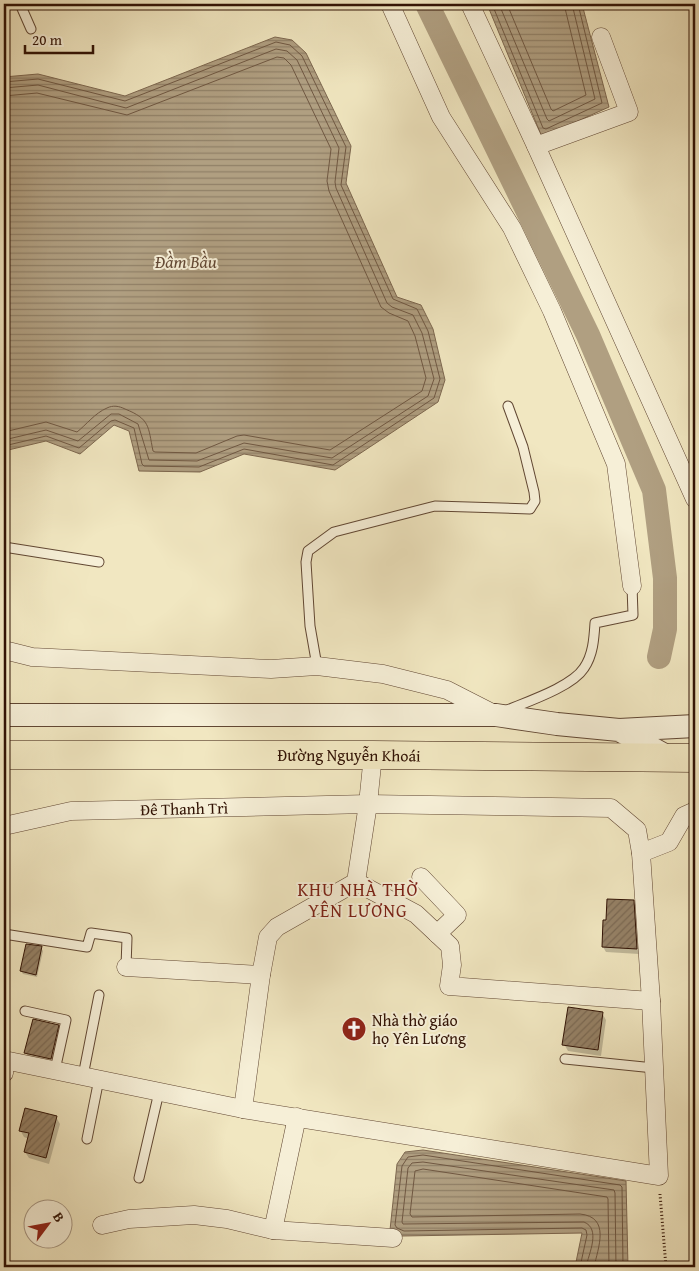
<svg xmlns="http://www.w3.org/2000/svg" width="699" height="1271" viewBox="0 0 699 1271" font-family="'Gentium Book Plus',serif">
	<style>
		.water { fill: url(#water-rules); stroke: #7d674f }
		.shadow { fill: #0003 }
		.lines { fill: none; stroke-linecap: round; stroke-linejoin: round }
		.shore { stroke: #705842; stroke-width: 1 }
		.canal { stroke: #b09f81; stroke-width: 24 }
		.building { fill: url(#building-hatch); stroke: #311204 }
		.service-casing { stroke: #614733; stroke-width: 11 }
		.minor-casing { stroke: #614733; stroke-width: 19 }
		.tertiary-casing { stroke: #614733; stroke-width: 24 }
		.primary-casing { stroke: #311204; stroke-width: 29 }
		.path { stroke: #311204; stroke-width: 3; stroke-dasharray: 1 2.5; stroke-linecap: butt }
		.service { stroke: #f6efd7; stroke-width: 9 }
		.minor { stroke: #f6efd7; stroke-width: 18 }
		.tertiary { stroke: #f6efd7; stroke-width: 22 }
		.primary { stroke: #f1e7c1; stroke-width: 28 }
		.labels { text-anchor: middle; stroke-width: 4; stroke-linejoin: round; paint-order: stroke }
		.street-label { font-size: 16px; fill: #311204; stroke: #f6efd7 }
		.poi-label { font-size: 16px; fill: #311204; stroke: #f6efd7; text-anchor: start }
		.water-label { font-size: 18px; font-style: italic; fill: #644a36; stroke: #f6efd7 }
		.neighbourhood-label { font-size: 18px; letter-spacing: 1px; fill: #7a1f14; stroke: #f6efd7 }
	</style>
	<defs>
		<pattern id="water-rules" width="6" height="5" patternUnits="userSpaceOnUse" patternTransform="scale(1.25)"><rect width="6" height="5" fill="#b09f81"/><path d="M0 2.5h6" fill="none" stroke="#908067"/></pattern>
		<pattern id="building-hatch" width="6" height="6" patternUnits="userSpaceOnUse" patternTransform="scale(1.25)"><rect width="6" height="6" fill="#958166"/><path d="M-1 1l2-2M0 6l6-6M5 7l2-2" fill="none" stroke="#7a6852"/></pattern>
	</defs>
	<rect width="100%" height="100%" fill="#f1e7c1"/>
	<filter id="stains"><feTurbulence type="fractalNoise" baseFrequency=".004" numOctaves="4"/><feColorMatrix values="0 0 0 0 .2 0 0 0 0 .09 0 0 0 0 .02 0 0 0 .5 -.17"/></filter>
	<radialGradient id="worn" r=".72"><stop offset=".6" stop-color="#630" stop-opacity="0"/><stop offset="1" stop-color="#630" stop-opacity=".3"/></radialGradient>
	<path class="water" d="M487,4H582L609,107L542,137Z
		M275,37L292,40L306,53L351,146L346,183L397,297L421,305L433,329L445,380L438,402L335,470L244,454L200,472L139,471L129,431L114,425L80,454L46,441L4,451V77L38,74L125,96Z
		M423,1150L626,1181L628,1267H575L582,1233L402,1236L390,1230L397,1164L405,1152Z"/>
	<path class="shadow" d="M633,902L636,907L639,954L606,952L603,947L607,921Z
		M41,948L43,951L37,977L23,974L21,971Z
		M602,1013L606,1020L601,1056L568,1051L564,1044Z
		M58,1026L62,1033L55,1065L30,1060L26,1053Z
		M56,1117L60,1124L49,1164L29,1158L25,1152L29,1139L24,1137L20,1130Z"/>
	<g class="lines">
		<path class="shore" d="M492,4L543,128L546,129L602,103L578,4
			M499,4L547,119L549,121L595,99L572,4
			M507,4L551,109L553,111L586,95L564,4
			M4,82L38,79L125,101L276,42L290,45L302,56L346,147L341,185L393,299L417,309L428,331L440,379L434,398L333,465L244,449L199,467L144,466L142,464L134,428L115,420L111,421L79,448L46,436L4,446
			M4,88L38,85L126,108L276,49L287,51L297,60L339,148L335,182L336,188L387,303L392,307L413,315L422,333L434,379L428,396L332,458L244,443L197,461L149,460L138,424L119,414H111L78,441L46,430L4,440
			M4,96L37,93L127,115L277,57L284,58L291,65L331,149L327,181L329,191L381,307L389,313L408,321L415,336L426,378L422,391L330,450L244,435L237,436L196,453L155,452L153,451C148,426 150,419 125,409C119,406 113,405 107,408C95,413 86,425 77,432L46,422L4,432
			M580,1267L587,1235L586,1230L582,1228L404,1231L397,1228L395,1225L402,1166L408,1157L423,1155L620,1185L622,1187L623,1267
			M586,1267C589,1253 601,1229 584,1222L403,1224L402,1222L408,1168L412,1163L423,1162L614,1190L615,1193L616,1267
			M594,1267C598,1248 611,1217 580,1214L412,1217L410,1214L415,1171L423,1169L607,1197L608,1199L609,1267"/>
		<path class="canal" d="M427,4L588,335L654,490L665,578V629L659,657"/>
	</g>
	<path class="building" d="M607,899L634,900L637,949L602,947L603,920H606Z
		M26,944L42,946L36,975L20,971Z
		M568,1007L603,1012L598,1050L562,1045Z
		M33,1019L59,1025L51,1059L24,1053Z
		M25,1108L57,1116L46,1158L24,1152L29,1133L19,1131Z"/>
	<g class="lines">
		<defs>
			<path id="service" d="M20,4L31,29
				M4,547L99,562
				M317,666L310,626L306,562L308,551L334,532L435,506L530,509L535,501L534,492L523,447L508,406
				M505,711C526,702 572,687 584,668C593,655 594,639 595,623L633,615L632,586
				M4,934L87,947L91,933L127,938L126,967
				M25,1011L66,1020L55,1070
				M565,1059L654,1068
				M83,1076L99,995
				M87,1139L99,1079
				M139,1178L159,1092"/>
			<g id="minor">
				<path d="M390,4L441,117L512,228L552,311L616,464L632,586"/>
				<path d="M470,4L536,146L695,499"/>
				<path d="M536,146L629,112L601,37"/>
				<path d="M4,650L32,657L271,669L317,666L383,674L447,690L496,715"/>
				<path id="s1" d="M4,826L71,811L368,804L611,808L637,830L641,853L651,1001L659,1176L243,1109L9,1061L5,1064L4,1073"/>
				<path d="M641,853L669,842L684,816L695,811"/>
				<path d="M421,877L457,915L437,934"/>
				<path d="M356,882L416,914L450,946L452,965L449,986L651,1001"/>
				<path d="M126,967L261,975"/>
				<path d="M243,1109L261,975L268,937L277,927L356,882L368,804L373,755"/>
				<path d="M102,1225L129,1219L194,1215L227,1219L273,1230L393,1238"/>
				<path d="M273,1230L297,1117"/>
			</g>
			<path id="tertiary" d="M4,715H496L557,724L619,730L668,757
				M619,730L695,726"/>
			<g id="primary">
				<path id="s2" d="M4,755H373L695,758"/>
			</g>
		</defs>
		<use href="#service" class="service-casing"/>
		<use href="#minor" class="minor-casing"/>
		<use href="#tertiary" class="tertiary-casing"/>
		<use href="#primary" class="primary-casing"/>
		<path class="path" d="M660,1194L666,1267"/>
		<use href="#service" class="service"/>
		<use href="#minor" class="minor"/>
		<use href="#tertiary" class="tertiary"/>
		<use href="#primary" class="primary"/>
	</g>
	<defs>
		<symbol id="church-disc" viewBox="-11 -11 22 22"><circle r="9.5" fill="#8f2418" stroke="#f6efd7"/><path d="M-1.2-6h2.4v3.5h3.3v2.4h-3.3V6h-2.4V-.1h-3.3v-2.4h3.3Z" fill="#fff"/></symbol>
	</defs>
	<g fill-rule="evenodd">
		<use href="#church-disc" x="340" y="1015" width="28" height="28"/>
	</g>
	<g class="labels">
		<g class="street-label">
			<text dy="6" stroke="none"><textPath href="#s2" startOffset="345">Đường Nguyễn Khoái</textPath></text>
			<text dy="6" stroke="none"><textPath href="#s1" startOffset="182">Đê Thanh Trì</textPath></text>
		</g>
		<g class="poi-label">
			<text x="372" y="1026">Nhà thờ giáo<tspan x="372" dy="18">họ Yên Lương</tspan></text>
		</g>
		<g class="water-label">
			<text x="186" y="268">Đầm Bầu</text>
		</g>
		<g class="neighbourhood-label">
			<text x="358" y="896">KHU NHÀ THỜ<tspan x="358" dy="21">YÊN LƯƠNG</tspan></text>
		</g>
	</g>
	<rect width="699" height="1271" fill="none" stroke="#f1e7c1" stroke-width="20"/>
	<rect x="5" y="5" width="689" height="1261" fill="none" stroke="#311204" stroke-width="2.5"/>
	<rect x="10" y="10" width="679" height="1251" fill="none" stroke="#311204"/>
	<g transform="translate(48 1224) rotate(58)"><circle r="24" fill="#f6efd7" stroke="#a79783"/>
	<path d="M0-4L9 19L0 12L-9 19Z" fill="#8f2418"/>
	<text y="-8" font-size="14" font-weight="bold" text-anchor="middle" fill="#311204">B</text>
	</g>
	<path d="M25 45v8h68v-8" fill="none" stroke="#311204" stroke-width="2.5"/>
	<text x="32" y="45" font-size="15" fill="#311204" stroke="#f6efd7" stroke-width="4" paint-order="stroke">20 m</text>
	<rect width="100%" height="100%" filter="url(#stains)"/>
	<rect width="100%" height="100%" fill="url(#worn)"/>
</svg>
